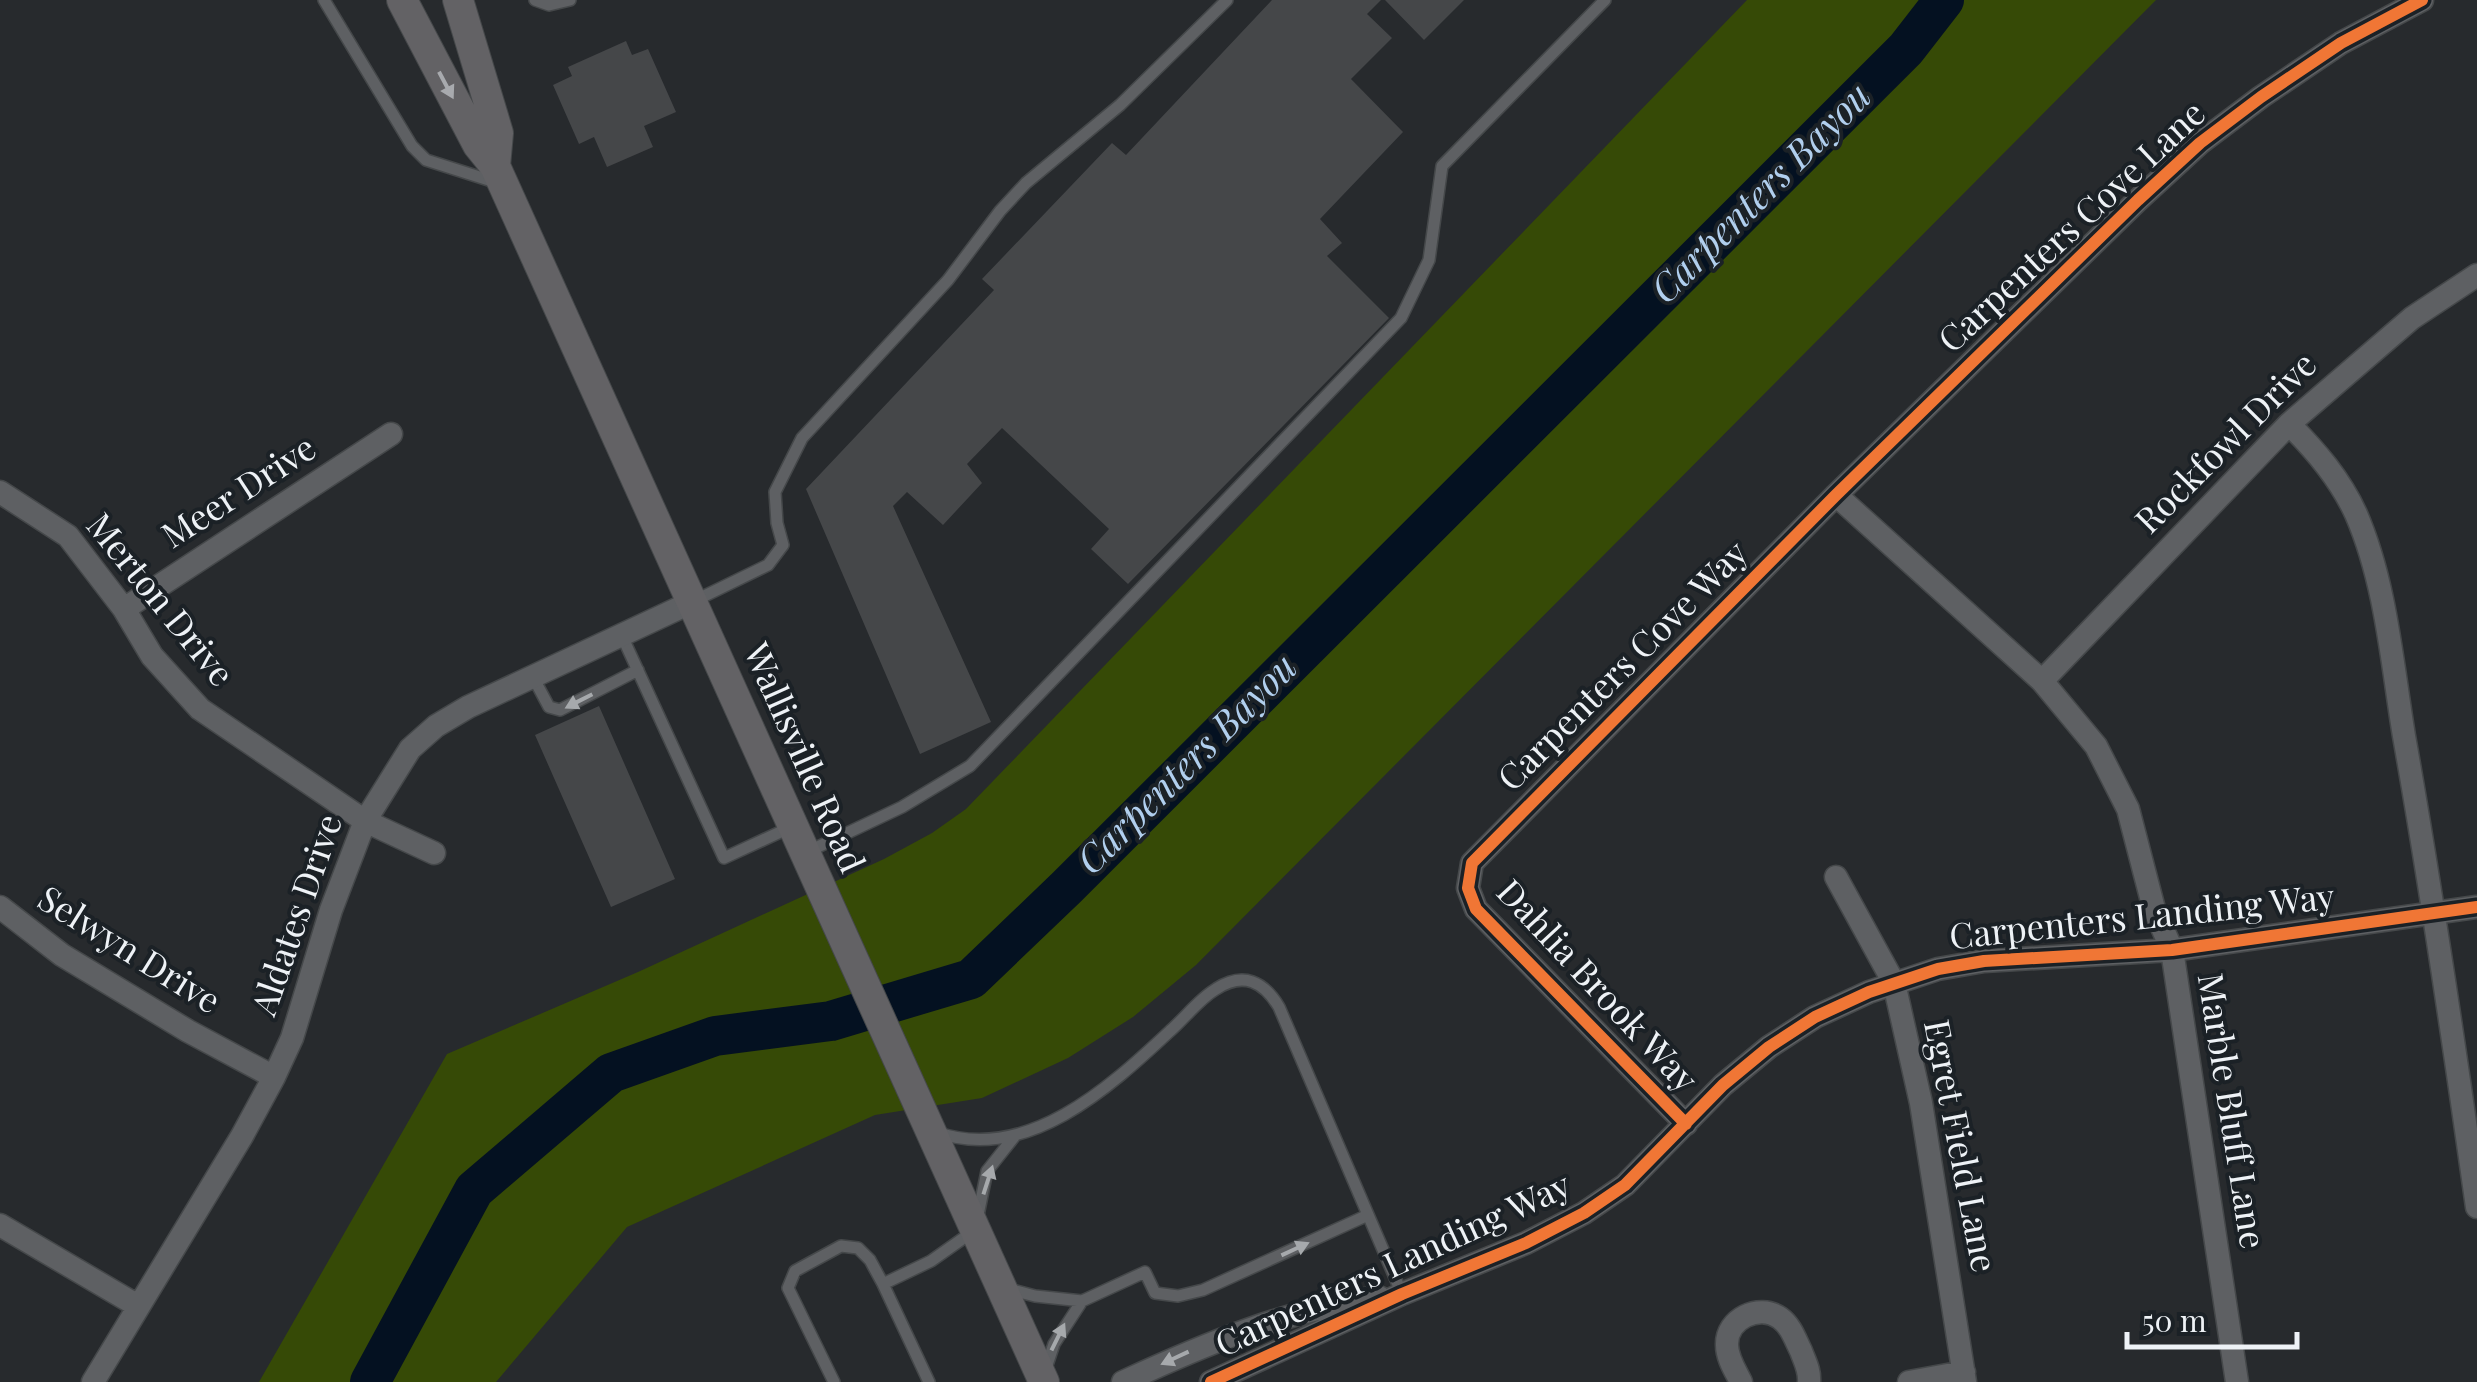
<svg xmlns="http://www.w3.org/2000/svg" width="2477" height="1382" viewBox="0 0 2477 1382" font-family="'Playfair Display',serif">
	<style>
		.green { fill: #364a06 }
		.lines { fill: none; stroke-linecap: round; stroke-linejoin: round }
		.river { stroke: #041121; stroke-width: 40 }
		.building { fill: #454749 }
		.lane-casing { stroke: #45484a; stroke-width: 14 }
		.street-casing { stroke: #45484a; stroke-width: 25 }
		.secondary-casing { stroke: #45484a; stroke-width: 32 }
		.lane { stroke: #5e6063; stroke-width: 11 }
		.street { stroke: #5e6063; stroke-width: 22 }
		.secondary { stroke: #636265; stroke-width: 30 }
		.cycleway-casing { stroke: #1b2126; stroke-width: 19 }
		.cycleway { stroke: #f07635; stroke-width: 12 }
		.oneway { fill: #a8aaae }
		.oneway2 { fill: #a6a9ac }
		.labels { text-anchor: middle; stroke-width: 8; stroke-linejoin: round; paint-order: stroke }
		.street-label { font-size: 35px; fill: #eef2f6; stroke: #1b2126 }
		.water-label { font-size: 38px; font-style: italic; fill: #b1cfee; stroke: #1b2126 }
	</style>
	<rect width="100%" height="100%" fill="#272a2d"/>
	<path class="green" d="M1747,0H2156L1196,965L1133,1017L1068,1058L982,1098L875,1115L627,1227L496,1382H259L447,1054L638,972L884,859L932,833L966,809Z"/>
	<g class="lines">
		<path class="river" d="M370,1382L474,1190L611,1073L715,1036L831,1021L971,979L1067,887L1906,49L1944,0"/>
	</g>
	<path class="building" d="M1272,0H1381L1367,14L1392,38L1351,79L1403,132L1320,219L1342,243L1327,256L1389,318L1128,584L1091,549L1109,529L1002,428L967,464L982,483L943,525L907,492L893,506L991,722L920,754L806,489L994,290L982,279L1112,143L1126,155Z
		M1385,0H1464L1424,40Z
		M626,41L632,55L648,49L676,112L644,126L653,147L607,167L594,137L579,144L553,85L572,76L568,67Z
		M599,706L675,879L611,907L535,735Z"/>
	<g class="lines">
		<defs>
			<path id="lane" d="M324,0L412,146L426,160L495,182
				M535,0L549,5L570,0
				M692,602L768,565L783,545L777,523L775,492L802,438L948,280L1000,211L1026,183L1120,105L1227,0
				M622,636L724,858L789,828
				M533,677L549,707L560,710L638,670
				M805,853L902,807L970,766L1401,318L1429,260L1442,166L1605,0
				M936,1132C1026,1164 1109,1088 1170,1031C1185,1018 1199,999 1216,989C1244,971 1264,982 1279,1007L1402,1294
				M1005,1288L1035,1296L1082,1301L1145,1272L1155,1293L1178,1296L1203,1290L1368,1215
				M1045,1371L1054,1344L1082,1301
				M834,1382L788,1288L795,1271L841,1246L858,1248L870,1260L883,1284
				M929,1382L883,1284L931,1261L975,1230L987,1171L1014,1137"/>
			<path id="street" d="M2289,424C2316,451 2340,479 2356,514C2386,583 2392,663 2404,736C2432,893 2455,1050 2477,1207
				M0,492L68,536L124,609L152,656L200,709L365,821L434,853
				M1836,495L2042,681L2096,746L2128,809L2154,909L2172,950L2237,1382
				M124,609L391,434
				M2042,681L2289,424L2412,318L2477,275
				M1836,877L1894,983L1921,1103L1965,1382
				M0,907L62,955L188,1031L274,1077
				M1686,1124L1476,909L1468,888L1472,863L1836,495L2138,200L2200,143L2261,97L2341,43L2422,0
				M0,1225L138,1306
				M93,1382L242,1136L274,1077L292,1038L331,910L365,821L410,749L436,726L468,707L692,602
				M1123,1382C1205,1344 1289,1309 1379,1297
				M1211,1382L1402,1294L1526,1243L1584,1213L1625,1185L1723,1085L1769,1047L1815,1017L1869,992L1938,969L1984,961L2172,950L2477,907
				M1741,1382C1735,1370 1727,1358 1727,1345C1726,1319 1759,1303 1780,1318C1791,1326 1795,1339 1801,1351C1805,1362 1810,1370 1809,1382
				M1909,1382L1964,1372"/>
			<path id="secondary" d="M402,0L478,145L495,166L1044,1382
				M458,0L498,133L495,166"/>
		</defs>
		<use href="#lane" class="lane-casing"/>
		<use href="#street" class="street-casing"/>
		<use href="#secondary" class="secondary-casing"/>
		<use href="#lane" class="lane"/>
		<use href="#street" class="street"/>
		<use href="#secondary" class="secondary"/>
		<defs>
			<path id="cycleway" d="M1686,1124L1476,909L1468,888L1472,863L1836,495L2138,200L2200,143L2261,97L2341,43L2422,0
				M1211,1382L1402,1294L1526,1243L1584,1213L1625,1185L1723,1085L1769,1047L1815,1017L1869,992L1938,969L1984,961L2172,950L2477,907"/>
		</defs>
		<use href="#cycleway" class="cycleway-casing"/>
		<use href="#cycleway" class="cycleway"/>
	</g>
	<defs><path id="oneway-solid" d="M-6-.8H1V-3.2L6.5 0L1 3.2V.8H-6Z" transform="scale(2.5)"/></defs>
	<use class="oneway" href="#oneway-solid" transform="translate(446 85) rotate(62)"/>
	<g class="oneway2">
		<use href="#oneway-solid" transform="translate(579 701) rotate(153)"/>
		<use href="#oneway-solid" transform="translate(988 1180) rotate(-72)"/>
		<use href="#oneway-solid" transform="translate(1295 1249) rotate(-25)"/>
		<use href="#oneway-solid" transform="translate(1058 1337) rotate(-64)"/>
		<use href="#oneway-solid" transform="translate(1175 1358) rotate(155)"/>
	</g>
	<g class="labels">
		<g class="street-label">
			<text transform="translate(2072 227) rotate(-43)" y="12">Carpenters Cove Lane</text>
			<text transform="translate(2226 443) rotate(-45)" y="12">Rockfowl Drive</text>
			<text transform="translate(239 492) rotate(-33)" y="12">Meer Drive</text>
			<text transform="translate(160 600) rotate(51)" y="12">Merton Drive</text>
			<text transform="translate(1623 666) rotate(-45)" y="12">Carpenters Cove Way</text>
			<text transform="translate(804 758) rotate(66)" y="12">Wallisville Road</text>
			<text transform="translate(297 915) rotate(-71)" y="12">Aldates Drive</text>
			<text transform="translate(2142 917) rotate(-6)" y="12">Carpenters Landing Way</text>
			<text transform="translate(129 950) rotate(32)" y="12">Selwyn Drive</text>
			<text transform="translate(1597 986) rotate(47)" y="12">Dahlia Brook Way</text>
			<text transform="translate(2231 1111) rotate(81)" y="12">Marble Bluff Lane</text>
			<text transform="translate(1960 1146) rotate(79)" y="12">Egret Field Lane</text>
			<text transform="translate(1393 1265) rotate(-25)" y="12">Carpenters Landing Way</text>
		</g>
		<g class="water-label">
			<text transform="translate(1761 193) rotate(-45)" y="13">Carpenters Bayou</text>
			<text transform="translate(1187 764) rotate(-45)" y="13">Carpenters Bayou</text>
		</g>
	</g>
	<path d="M2127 1332v15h170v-15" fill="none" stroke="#eef2f6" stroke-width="5"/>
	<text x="2142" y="1332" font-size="30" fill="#eef2f6" stroke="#1b2126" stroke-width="8" paint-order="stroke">50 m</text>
</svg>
